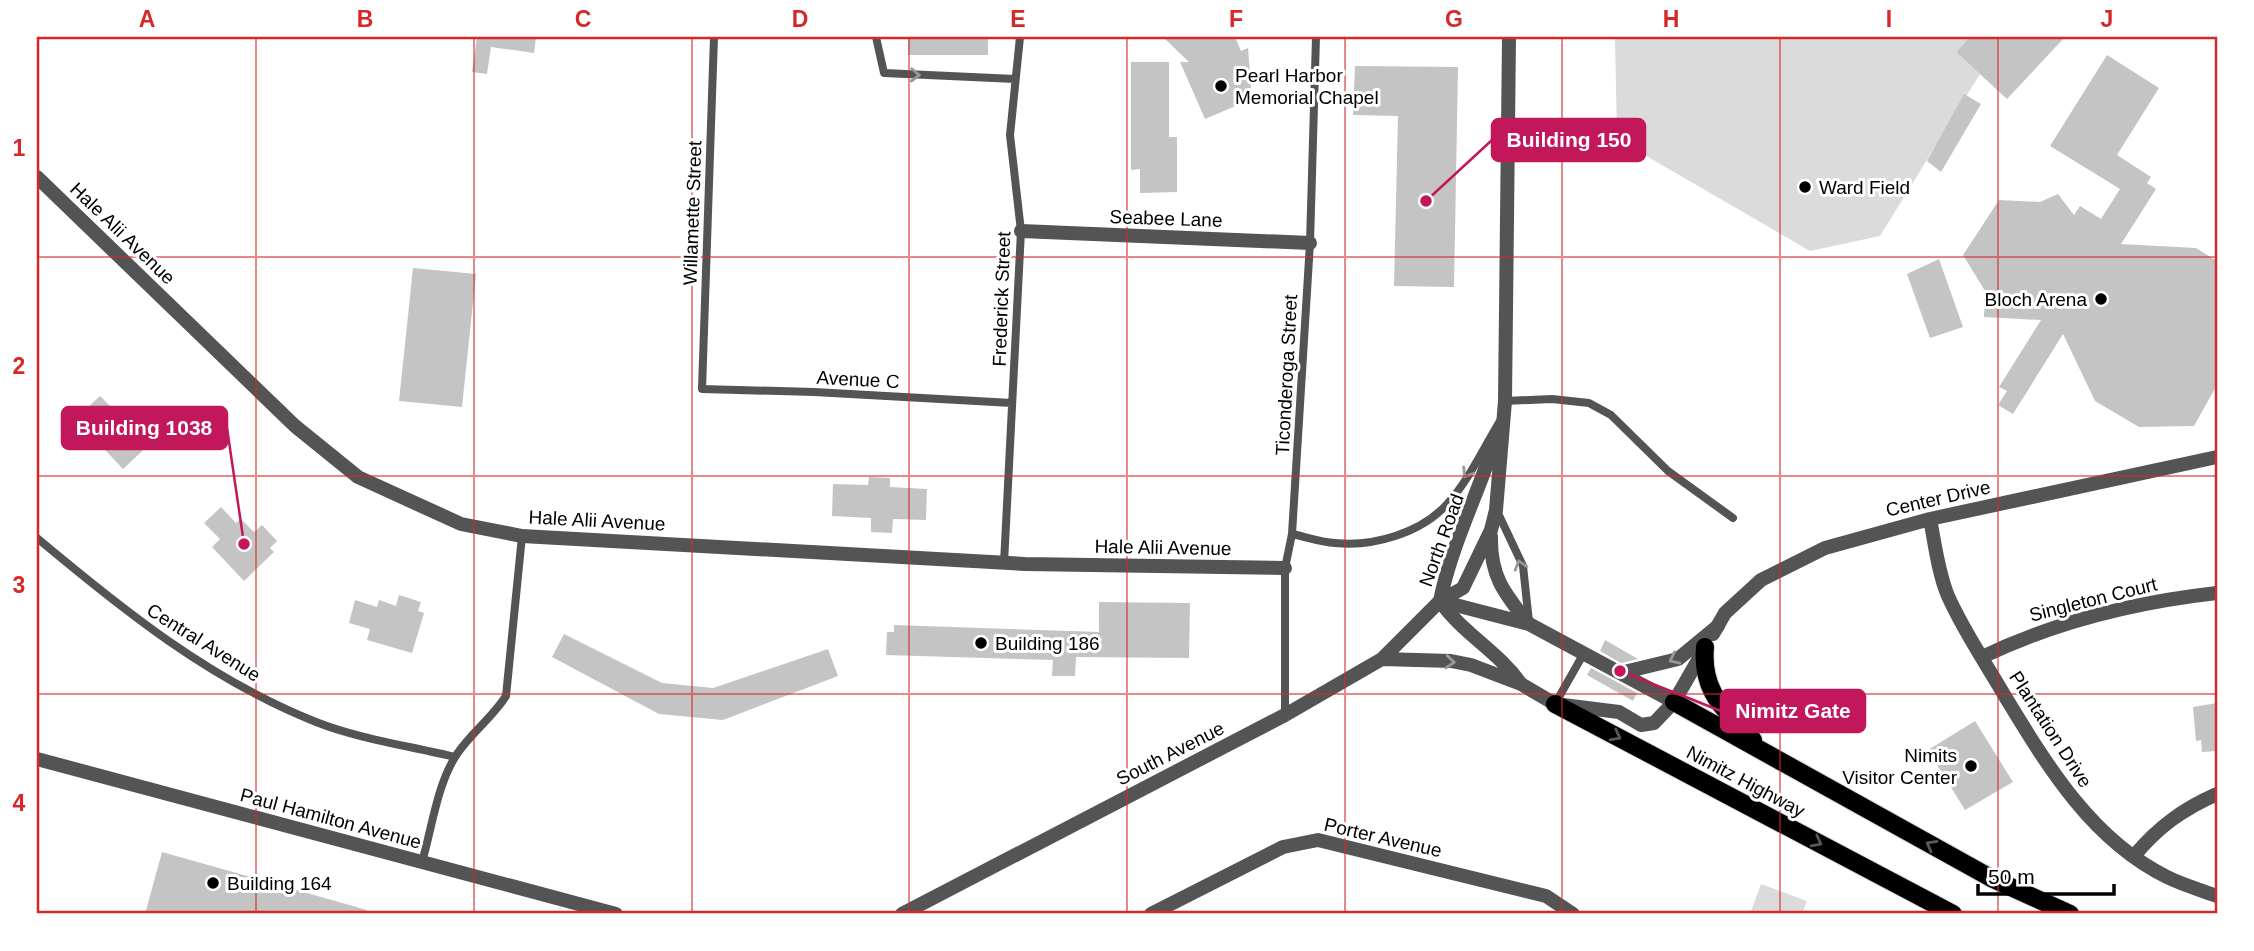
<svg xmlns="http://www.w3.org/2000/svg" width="2254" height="951" viewBox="0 0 2254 951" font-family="Helvetica,sans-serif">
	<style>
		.green { fill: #dbdbdb }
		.building { fill: #c4c4c4 }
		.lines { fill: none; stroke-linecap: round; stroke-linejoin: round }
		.primary-casing { stroke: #dbdbdb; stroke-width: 20 }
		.service { stroke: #545454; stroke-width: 8 }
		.minor { stroke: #545454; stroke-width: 14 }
		.tertiary { stroke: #545454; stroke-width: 14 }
		.primary { stroke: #000; stroke-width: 18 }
		.oneway { stroke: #989898 }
		.oneway2 { stroke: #595959 }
		.grid { fill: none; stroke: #d62828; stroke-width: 2; stroke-opacity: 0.55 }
		.poi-dot { fill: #000; stroke: #fff; stroke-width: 2.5 }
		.labels { text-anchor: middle; stroke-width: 6; stroke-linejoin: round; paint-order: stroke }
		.poi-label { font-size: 19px; fill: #000; stroke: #fff; text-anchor: start }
		.street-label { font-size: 19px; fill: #000; stroke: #fff }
		.leader { fill: none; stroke: #c2185b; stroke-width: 2.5 }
		.callout-dot { fill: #c2185b; stroke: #fff; stroke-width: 2.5 }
		.callout { fill: #c2185b; stroke: #c2185b; stroke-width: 2.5 }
		.callout-label { font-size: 21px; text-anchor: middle; font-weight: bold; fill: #fff }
		.neatline { fill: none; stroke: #d62828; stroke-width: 2.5 }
		.grid-label { font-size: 23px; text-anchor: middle; font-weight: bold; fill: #d62828 }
	</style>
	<rect width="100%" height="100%" fill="#fff"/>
	<path class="green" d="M1615,37H1970L1956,52L1980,74L1880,236L1810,251L1617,139Z
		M1761,884L1807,901L1802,914H1750Z"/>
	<path class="building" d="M477,37H536L534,53L491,47L487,74L472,72Z
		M908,37H988V55H908Z
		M1163,37H1235L1241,51L1248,48L1252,99L1205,119L1180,62H1189Z
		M1970,37H2065L2007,99L1956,52Z
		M2107,55L2159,88L2117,155L2151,177L2147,183L2156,189L2121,244L2196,248L2217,261V385L2194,426L2139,427L2095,401L2063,334L2013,414L1998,405L2007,391L1999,387L2041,320L1984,317L1985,291L1963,255L1999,200L2040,202L2058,194L2074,215L2080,206L2101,219L2120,189L2050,146Z
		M1131,62H1169V137H1177V192L1140,193V169L1131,170Z
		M1355,66L1458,67L1454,287L1394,286L1398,116L1353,115Z
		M1964,94L1981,104L1941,172L1927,161Z
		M1939,259L1963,327L1930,338L1907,274Z
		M413,268L476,274L462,407L399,401Z
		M100,396L116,412L120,407L133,421L141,413L156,429L149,436L153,441L123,469L91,435L99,428L83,412Z
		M869,477L890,478V487L927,489L926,520L893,519L892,533L871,532V518L832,516L833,484L868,485Z
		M221,507L236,523L241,519L254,532L262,525L277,541L270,548L274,552L244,581L212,547L220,539L204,523Z
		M399,595L421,602L418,611L424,613L412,653L367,640L370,629L349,623L355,600L377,607L379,600L396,606Z
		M1099,602L1190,603L1189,658L1076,657L1075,676H1052L1053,660L886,655L887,632H894V625L1099,632Z
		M564,634L662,683L713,688L828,649L838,676L723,720L659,714L552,657Z
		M1605,640L1638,659L1621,663L1600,651Z
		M1591,668L1637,693L1633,701L1587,675Z
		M2217,703V751L2202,752L2201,740L2196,741L2193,707Z
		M1975,721L2013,782L1965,810L1928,750Z
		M162,852L367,910L366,914H145Z"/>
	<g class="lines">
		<defs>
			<path id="primary" d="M1705,647C1701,693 1725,709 1753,740
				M1674,702L1991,878L2070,914
				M1555,704L1953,914"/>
		</defs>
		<use href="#primary" class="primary-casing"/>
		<path class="service" d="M714,37L702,389L814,392L1012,403
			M876,37L884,73L1015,79
			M1505,401L1552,399L1589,403L1611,415L1668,471L1733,518
			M1497,511L1523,566L1529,622
			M1292,534C1306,537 1321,542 1335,543C1373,547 1422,533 1448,503C1469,480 1484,447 1500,421
			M37,538C123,610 210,680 316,722C359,739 410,746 455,757
			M1004,563L1021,231L1010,135L1020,37
			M1555,704L1584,653
			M1285,715V568L1292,534L1310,243L1316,37
			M422,862C432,828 437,784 457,754C471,733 492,718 506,696L522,536"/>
		<path class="minor" d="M37,177L295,426L358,477L461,524L522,536L1025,564L1285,568
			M1021,231L1310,243
			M1930,519C1935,544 1938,572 1948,596C1964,632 1987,665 2006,698C2048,767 2092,840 2167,877C2183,885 2201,890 2217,896
			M1713,634L1725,613L1761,580L1825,548L1930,519L2217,457
			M1982,657C2055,622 2136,602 2217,593
			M37,759L616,914
			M2134,856C2158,827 2183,809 2217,794
			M1151,914L1283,847L1318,840L1546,896L1573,914"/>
		<path class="tertiary" d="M1491,536C1490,576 1504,593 1528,623
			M1440,601L1529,624L1674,702
			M1440,601C1451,546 1478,494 1495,441
			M1440,601C1463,634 1498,651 1521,684
			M1382,659L1451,661L1471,665L1521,684L1555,704L1619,712L1641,725L1654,723L1674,702L1705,648
			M1620,673L1678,659L1718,626
			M902,914L1285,715L1382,659L1440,601L1463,588L1491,530L1496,510L1505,401L1509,37"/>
		<use href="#primary" class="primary"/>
	</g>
	<defs><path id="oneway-chevron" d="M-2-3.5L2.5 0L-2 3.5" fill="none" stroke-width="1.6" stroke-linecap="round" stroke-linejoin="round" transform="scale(1.75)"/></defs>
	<g class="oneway">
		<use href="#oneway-chevron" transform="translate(915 75) rotate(2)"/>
		<use href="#oneway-chevron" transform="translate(1467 473) rotate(122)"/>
		<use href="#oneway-chevron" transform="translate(1520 565) rotate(-107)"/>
		<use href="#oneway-chevron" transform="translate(1674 659) rotate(155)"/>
		<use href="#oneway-chevron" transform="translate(1450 662) rotate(5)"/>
	</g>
	<g class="oneway2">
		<use href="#oneway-chevron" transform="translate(1616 736) rotate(28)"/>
		<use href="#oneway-chevron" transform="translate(1817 842) rotate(28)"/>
		<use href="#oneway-chevron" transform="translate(1931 845) rotate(-151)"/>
	</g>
	<path class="grid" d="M256,37V914M474,37V914M692,37V914M909,37V914M1127,37V914M1345,37V914M1562,37V914M1780,37V914M1998,37V914M37,257H2217M37,476H2217M37,694H2217"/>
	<g class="poi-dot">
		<circle cx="1221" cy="86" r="7"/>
		<circle cx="1805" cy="187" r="7"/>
		<circle cx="2101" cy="299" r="7"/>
		<circle cx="981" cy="643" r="7"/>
		<circle cx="1971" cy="766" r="7"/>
		<circle cx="213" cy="883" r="7"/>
	</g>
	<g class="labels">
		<g class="poi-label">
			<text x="1235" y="82">Pearl Harbor<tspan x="1235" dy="22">Memorial Chapel</tspan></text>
			<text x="1819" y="194">Ward Field</text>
			<text x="2087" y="306" text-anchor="end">Bloch Arena</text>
			<text x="995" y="650">Building 186</text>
			<text x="1957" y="762" text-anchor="end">Nimits<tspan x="1957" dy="22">Visitor Center</tspan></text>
			<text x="227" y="890">Building 164</text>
		</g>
		<g class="street-label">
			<text transform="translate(692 213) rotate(-88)" y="7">Willamette Street</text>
			<text transform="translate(1166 218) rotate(2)" y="7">Seabee Lane</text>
			<text transform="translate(123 233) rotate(44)" y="7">Hale Alii Avenue</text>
			<text transform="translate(1001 299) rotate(-88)" y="7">Frederick Street</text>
			<text transform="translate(1286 375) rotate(-87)" y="7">Ticonderoga Street</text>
			<text transform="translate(858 379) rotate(3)" y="7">Avenue C</text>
			<text transform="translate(1938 498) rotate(-13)" y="7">Center Drive</text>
			<text transform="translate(597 520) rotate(3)" y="7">Hale Alii Avenue</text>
			<text transform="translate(1441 540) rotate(-70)" y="7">North Road</text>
			<text transform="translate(1163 547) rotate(1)" y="7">Hale Alii Avenue</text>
			<text transform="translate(2093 599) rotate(-14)" y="7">Singleton Court</text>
			<text transform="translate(204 642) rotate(32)" y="7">Central Avenue</text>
			<text transform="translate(2051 729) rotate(57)" y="7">Plantation Drive</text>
			<text transform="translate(1170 753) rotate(-27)" y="7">South Avenue</text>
			<text transform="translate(1746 781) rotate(28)" y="7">Nimitz Highway</text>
			<text transform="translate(331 818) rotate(15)" y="7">Paul Hamilton Avenue</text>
			<text transform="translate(1383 837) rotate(13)" y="7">Porter Avenue</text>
		</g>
	</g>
	<path class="leader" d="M1426 201L1492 140M244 544L227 428M1620 671L1721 711"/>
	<g class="callout-dot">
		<circle cx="1426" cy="201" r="7"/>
		<circle cx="244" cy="544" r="7"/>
		<circle cx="1620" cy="671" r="7"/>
	</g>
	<g class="callout">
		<rect x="1492" y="119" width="153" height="42" rx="7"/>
		<rect x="62" y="407" width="165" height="42" rx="7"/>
		<rect x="1721" y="690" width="144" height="42" rx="7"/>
	</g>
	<g class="callout-label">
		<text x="1569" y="147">Building 150</text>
		<text x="144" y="435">Building 1038</text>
		<text x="1793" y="718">Nimitz Gate</text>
	</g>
	<rect width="2254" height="951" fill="none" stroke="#ffffff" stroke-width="77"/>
	<path d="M1978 884v10h136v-10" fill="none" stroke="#000000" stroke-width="3.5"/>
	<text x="1988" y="884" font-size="21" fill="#000000" stroke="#ffffff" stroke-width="5" paint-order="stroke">50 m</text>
	<rect x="38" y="38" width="2178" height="874" class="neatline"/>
	<g class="grid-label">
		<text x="147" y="27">A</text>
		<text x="365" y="27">B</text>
		<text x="583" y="27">C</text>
		<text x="800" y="27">D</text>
		<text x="1018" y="27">E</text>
		<text x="1236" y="27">F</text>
		<text x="1454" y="27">G</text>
		<text x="1671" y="27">H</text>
		<text x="1889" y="27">I</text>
		<text x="2107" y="27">J</text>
		<text x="19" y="156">1</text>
		<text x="19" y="374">2</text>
		<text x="19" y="593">3</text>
		<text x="19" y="811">4</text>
	</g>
</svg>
